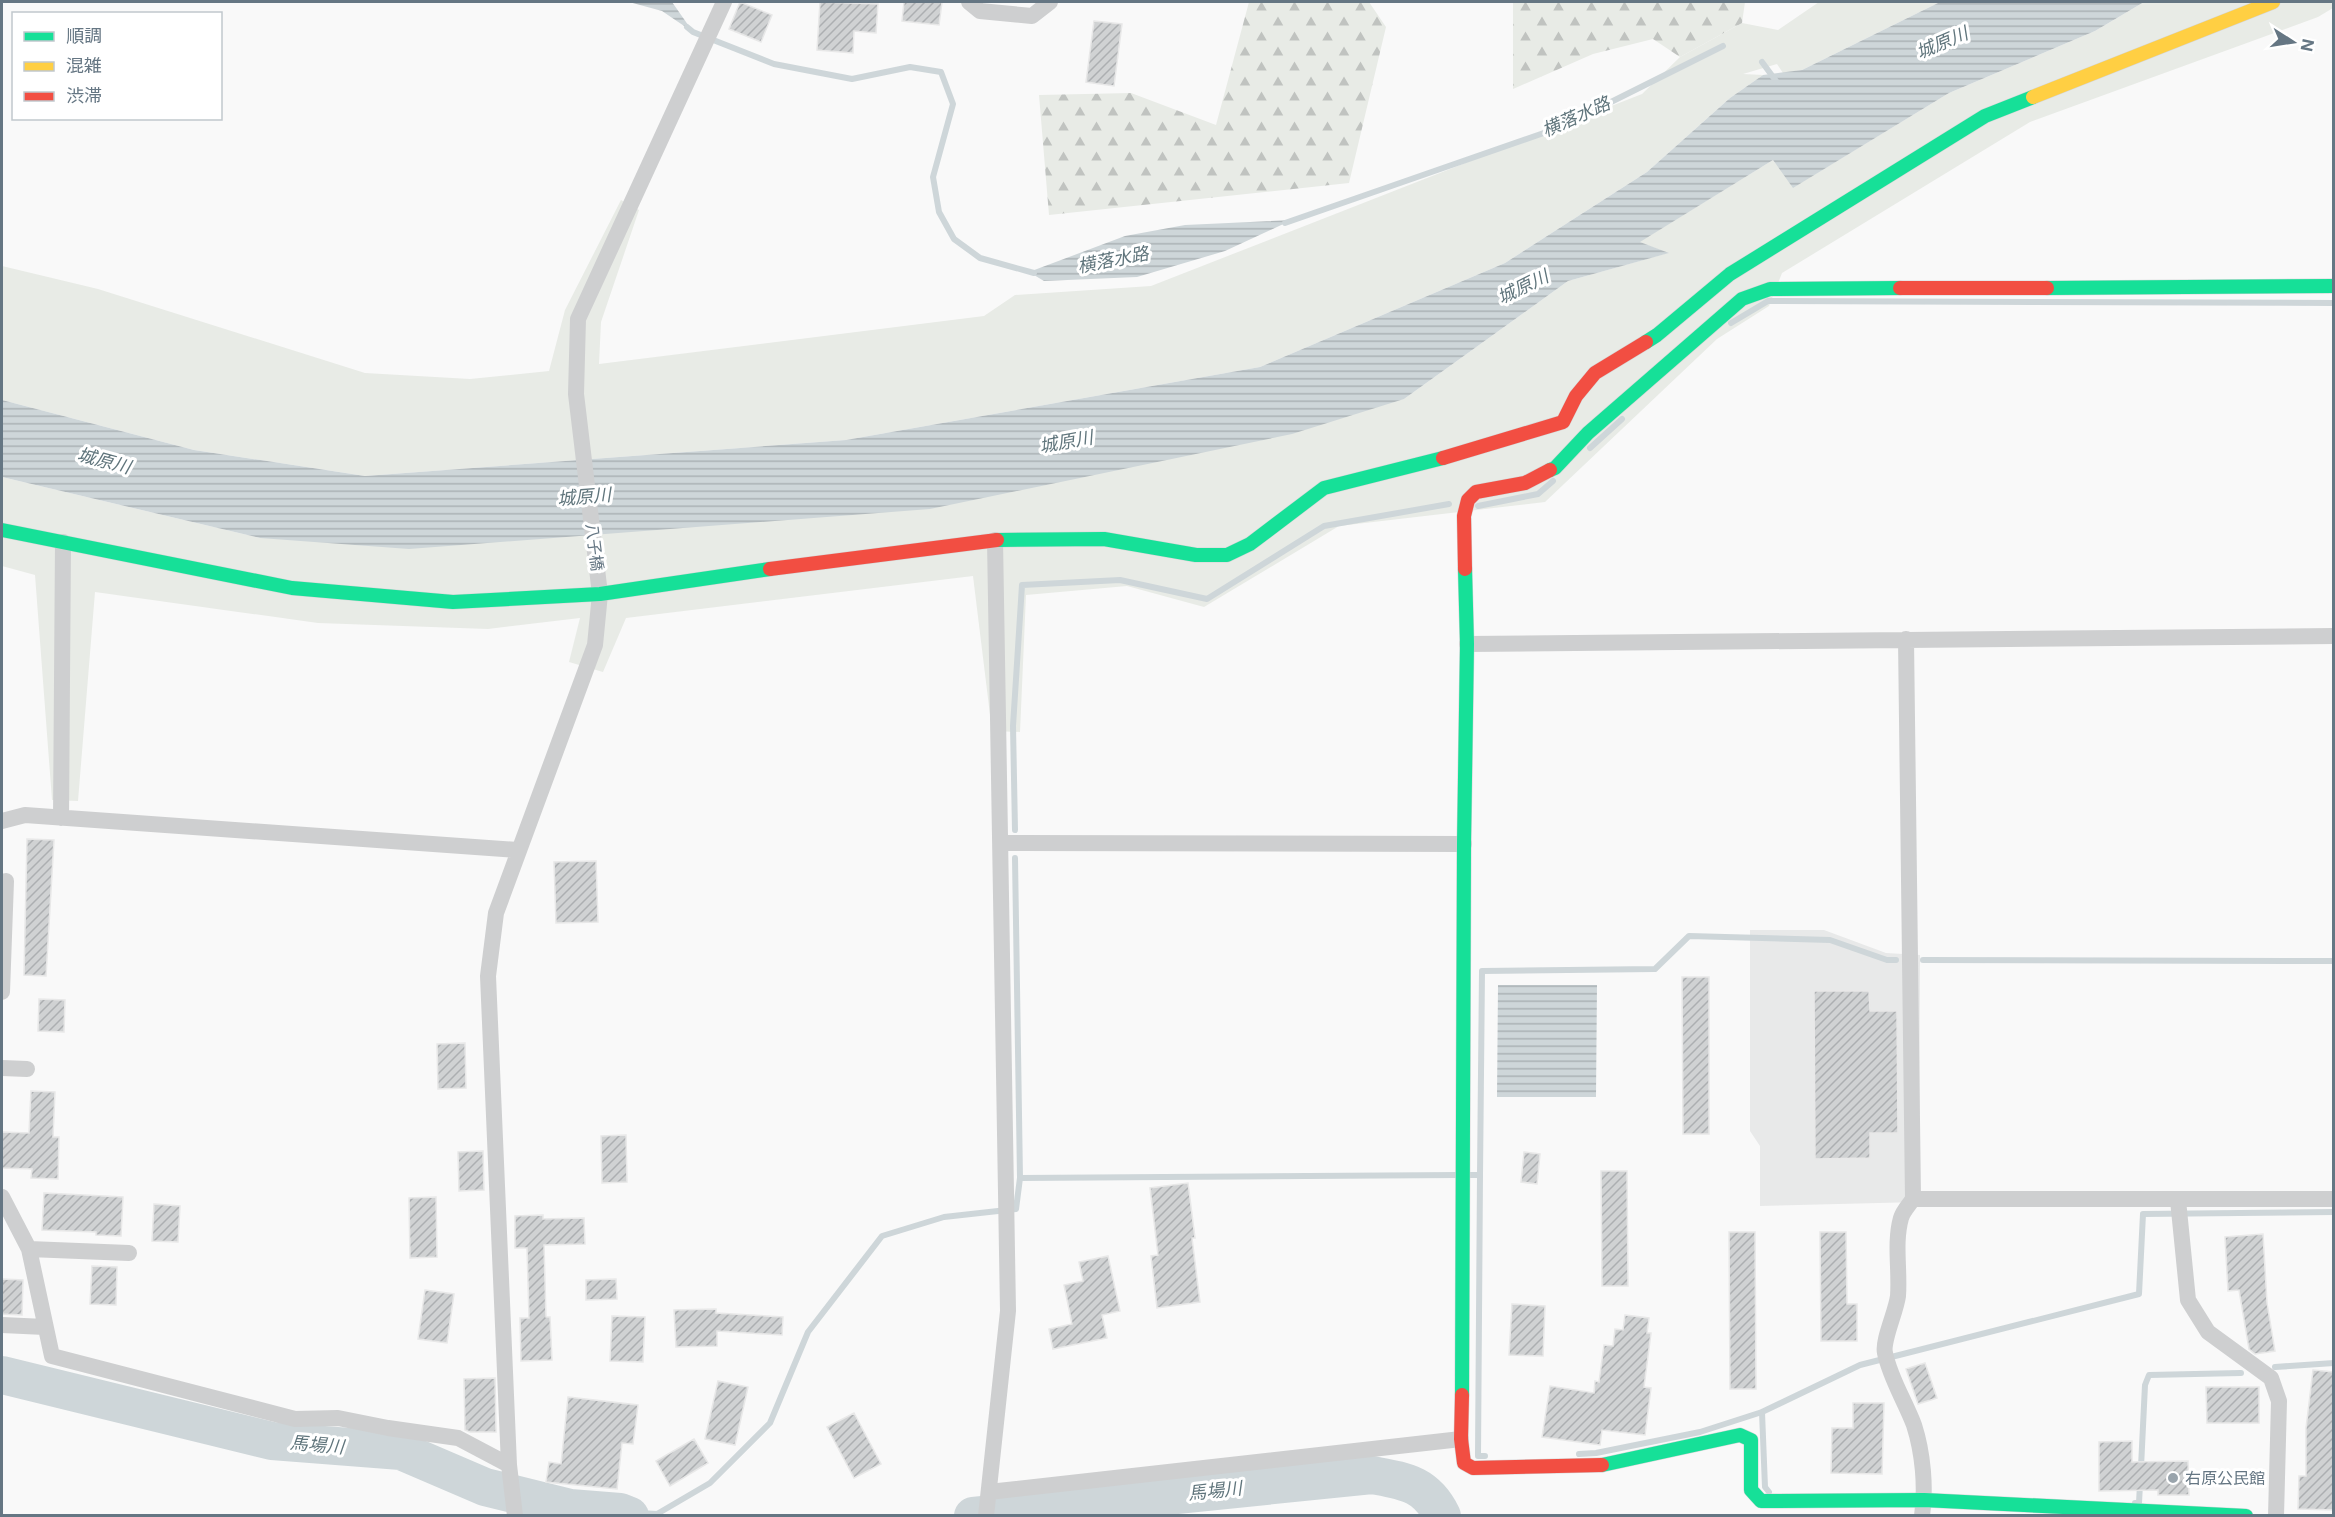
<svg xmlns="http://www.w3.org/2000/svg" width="2335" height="1517" viewBox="0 0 2335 1517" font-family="Inter,'Noto Sans JP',sans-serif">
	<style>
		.built { fill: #e8e9e9 }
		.green { fill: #e8ebe6 }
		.forest { fill: url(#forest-firs) }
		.water { fill: url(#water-rules) }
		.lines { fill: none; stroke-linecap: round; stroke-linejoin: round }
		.stream { stroke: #ced6d9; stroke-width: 6 }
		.river { stroke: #ced6d9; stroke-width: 38 }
		.building { fill: url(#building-hatch); stroke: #e8e8e8; stroke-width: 1.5 }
		.fast-casing { stroke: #d5d6d7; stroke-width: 15 }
		.slow-casing { stroke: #d5d6d7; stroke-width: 15 }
		.jam-casing { stroke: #d5d6d7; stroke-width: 15 }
		.street { stroke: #cecfd0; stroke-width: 16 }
		.fast { stroke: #16e098; stroke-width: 14 }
		.slow { stroke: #ffcf43; stroke-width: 14 }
		.jam { stroke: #f24e42; stroke-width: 14 }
		.poi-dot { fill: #99a4ac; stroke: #fff; stroke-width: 2 }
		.labels { text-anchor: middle; stroke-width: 6; stroke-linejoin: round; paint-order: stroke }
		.street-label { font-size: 16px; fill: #657683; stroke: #fff }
		.poi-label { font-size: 16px; fill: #657683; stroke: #fff; text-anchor: start }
		.water-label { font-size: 18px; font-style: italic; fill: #60757c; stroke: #fff }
	</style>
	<defs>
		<pattern id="forest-firs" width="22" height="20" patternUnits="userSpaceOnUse" patternTransform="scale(1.5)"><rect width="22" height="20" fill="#e8ebe6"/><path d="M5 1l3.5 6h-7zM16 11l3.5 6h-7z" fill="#c0c3c0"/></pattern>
		<pattern id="water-rules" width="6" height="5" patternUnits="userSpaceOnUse" patternTransform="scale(1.5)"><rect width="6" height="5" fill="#ced6d9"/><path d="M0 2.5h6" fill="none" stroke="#abb2b5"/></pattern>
		<pattern id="building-hatch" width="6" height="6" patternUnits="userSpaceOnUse" patternTransform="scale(1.5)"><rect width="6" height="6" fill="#d0d2d3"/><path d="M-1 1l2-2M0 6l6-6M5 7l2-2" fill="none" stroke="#acafb1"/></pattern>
	</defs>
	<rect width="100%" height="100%" fill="#f9f9f9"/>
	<path class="built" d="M1750,930H1824L1886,953L1920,955L1919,1202L1760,1206V1146L1750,1131Z"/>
	<path class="green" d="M1819,2H1940L1802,70L1783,73L1777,64L1743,74L1763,75L1730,98L1647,172L1505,263L1260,367L846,440L365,476L194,450L2,400V266L98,289L365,373L470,379L549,371L565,310L621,200L639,210L601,322L599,364L984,316L1015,295L1151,286L1642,94L1680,57L1742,23L1778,30Z
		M2144,2H2333V8L2318,17L2030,122L1782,273L1769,306L1717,339L1545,502L1339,526L1204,607L1127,586L1026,595L1020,732L992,731L973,576L626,618L603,672L569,662L580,618L488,629L318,623L95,592L78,801L52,800L35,575L2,566V477L260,538L1404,399L1568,281L1668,253L1639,242L1773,160L1794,187L1949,93L2095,31Z"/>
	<path class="forest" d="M1249,2H1369L1386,27L1349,183L1049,215L1039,95L1131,93L1216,125Z
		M1513,2H1745L1742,23L1680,57L1653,39L1593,54L1513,89Z"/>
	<path class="water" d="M629,2H672L693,32L662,11Z
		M1940,2H2144L2095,31L1949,93L1793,188L1773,160L1640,242L1669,253L1568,281L1404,399L1292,434L930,509L409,549L260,538L2,477V400L194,450L365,476L846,440L1260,367L1505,263L1647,172L1730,98L1763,75L1802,70Z
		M1292,220L1225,251L1137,277L1044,281L1029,272L1125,236L1185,225Z
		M1498,985H1597L1596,1097H1497Z"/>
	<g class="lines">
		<path class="stream" d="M687,27L693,32L774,64L852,79L910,67L941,72L953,104L933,177L939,212L954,239L980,258L1034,273
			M1762,62L1776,81
			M1285,223L1561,127L1723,46
			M1731,323L1768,301L2334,303
			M1590,448L1622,419
			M1478,506L1538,494L1553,481
			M1015,830L1013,726L1022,585L1120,580L1207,599L1324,526L1449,504
			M1015,858L1020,1178
			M1923,960L2334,961
			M1468,1175H1480L1482,971L1655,969L1689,936L1830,940L1887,960H1896
			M1480,1175L1478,1456H1485
			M2275,1367L2334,1363
			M1762,1412L1765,1487L1769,1492
			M1579,1454L1596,1453L1700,1432L1762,1412L1860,1365L2139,1294L2143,1214L2334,1212
			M2141,1467L2145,1385L2149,1375L2241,1373
			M2135,1503H2139L2140,1484
			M620,1512L657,1514L710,1483L770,1423L808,1332L882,1236L944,1217L1016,1209L1020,1178L1458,1175"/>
		<path class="river" d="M2,1375L272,1441L401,1451L485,1487L570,1508L620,1512L630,1516
			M973,1516L1372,1475C1404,1481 1426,1483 1442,1516"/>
	</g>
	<path class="building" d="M740,2L772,15L761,42L729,29Z
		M820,2L878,4L876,33L854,31L853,53L817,50Z
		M904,2H942L939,25L902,21Z
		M1094,21L1122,24L1114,86L1086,82Z
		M27,839L54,840L46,976L24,975Z
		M596,861L598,922L556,923L554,862Z
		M1682,977H1709V1134H1683Z
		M1814,991H1869L1870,1011H1897L1898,1133H1870V1158L1815,1159Z
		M39,999L65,1000L64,1032L38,1031Z
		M465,1043L466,1088L438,1089L437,1044Z
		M31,1091L55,1092L53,1137H59L58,1179L31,1178L32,1169L2,1168V1132L29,1133Z
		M626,1135L627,1182L602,1183L601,1136Z
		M483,1151L484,1190L459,1191L458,1152Z
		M1524,1152L1540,1154L1537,1184L1521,1182Z
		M1601,1171H1627L1628,1286H1602Z
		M1188,1183L1195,1238H1192L1200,1302L1157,1308L1151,1256L1158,1255L1150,1188Z
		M44,1193L123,1197L121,1236L96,1235V1232L42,1230Z
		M436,1197L437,1257L410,1258L409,1198Z
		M154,1204L180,1206L178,1242L152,1241Z
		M543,1215V1219L584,1218L585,1244L544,1245L546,1317H550L552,1360L521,1361L520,1318H529L527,1248H515V1216Z
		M1729,1232H1755L1756,1389H1730Z
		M1820,1232H1846L1847,1304H1857V1341H1821Z
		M2263,1234L2267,1303L2275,1351L2255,1354L2249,1349L2239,1290L2228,1291L2225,1237Z
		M1108,1256L1120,1311L1102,1315L1107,1338L1053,1349L1049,1329L1072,1324L1064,1285L1083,1281L1079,1262Z
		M92,1266L117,1267L116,1305L90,1304Z
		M2,1279L23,1280L22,1315L2,1314Z
		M616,1279L617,1299L586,1300V1280Z
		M425,1290L454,1294L447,1343L418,1339Z
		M1512,1304L1545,1306L1543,1356L1509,1355Z
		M716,1309V1313L783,1317L782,1335L717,1331V1346L676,1347L674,1310Z
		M1625,1315L1649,1318L1647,1333H1651L1644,1387L1651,1388L1645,1435L1602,1430L1600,1445L1542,1437L1550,1386L1594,1393L1595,1381L1599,1382L1604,1345L1613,1346L1615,1329L1623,1330Z
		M612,1316L645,1317L643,1362L610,1361Z
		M1925,1363L1937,1398L1918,1404L1906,1369Z
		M2313,1370L2334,1372V1510L2298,1509L2299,1476H2306V1428Z
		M495,1378L496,1432H470L465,1430L464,1379Z
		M718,1381L748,1387L735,1445L705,1439Z
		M2206,1387H2259V1423H2207Z
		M568,1397L638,1405L633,1444L622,1443L617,1489L546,1482L549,1462L561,1464Z
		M1853,1403H1884L1882,1474L1831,1473L1832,1428H1853Z
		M854,1413L881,1464L854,1478L827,1427Z
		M694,1439L708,1463L670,1486L656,1461Z
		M2132,1441V1462L2188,1461L2189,1495H2158V1490L2099,1491V1442Z"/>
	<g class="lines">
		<defs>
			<path id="fast" d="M2047,288L2334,286
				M1646,342L1657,335L1730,274L1985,116L2033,97
				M1550,470L1555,468L1588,433L1742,299L1770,289L1900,288
				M2,530L292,588L453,602L600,594L770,569
				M997,540L1104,539L1196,555H1227L1250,544L1324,488L1443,458
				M1462,1395L1464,844L1467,644L1465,569
				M1602,1465L1740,1435L1751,1440V1490L1761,1501L1924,1500L2246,1516"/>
			<path id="slow" d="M2033,97L2273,2"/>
			<path id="jam" d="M1900,288H2047
				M1443,458L1563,422L1576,396L1595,373L1646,342
				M770,569L997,540
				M1465,569L1464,516L1468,500L1476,492L1525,483L1550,470
				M1462,1395L1461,1439L1464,1463L1473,1468L1602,1465"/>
		</defs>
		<use href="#fast" class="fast-casing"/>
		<use href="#slow" class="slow-casing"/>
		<use href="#jam" class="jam-casing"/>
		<path class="street" d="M969,2L980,11L1032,16L1050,2
			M1906,639L1913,1199C1909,1205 1903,1211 1901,1218C1894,1243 1900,1270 1898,1296C1896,1312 1882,1341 1885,1353C1890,1378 1905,1401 1914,1425C1923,1453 1926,1487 1922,1516
			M1467,644L2334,636
			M61,818L63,542
			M2,821L25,815L518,850
			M1001,843L1464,844
			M2,992L6,881
			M2,1068L27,1069
			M2,1197L29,1249L52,1356L295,1419L338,1418L388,1428L458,1438L509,1465
			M1913,1199H2334
			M2178,1200L2188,1300L2208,1332L2271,1378L2279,1401L2276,1516
			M29,1249L129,1253
			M2,1325L45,1327
			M989,1492L1461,1439
			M515,1516L509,1465L488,976L496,913L595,645L600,594L576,394L578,319L724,2
			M986,1516L1008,1311L995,540"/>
		<use href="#fast" class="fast"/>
		<use href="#slow" class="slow"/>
		<use href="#jam" class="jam"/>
	</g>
	<circle class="poi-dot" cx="2173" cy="1478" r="6"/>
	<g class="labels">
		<g class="street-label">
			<text transform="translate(595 547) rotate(83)" y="6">八子橋</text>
		</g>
		<g class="poi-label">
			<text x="2185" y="1484">右原公民館</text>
		</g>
		<g class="water-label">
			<text transform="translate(1942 43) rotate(-23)" y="6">城原川</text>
			<text transform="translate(1576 117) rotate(-24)" y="6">横落水路</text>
			<text transform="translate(1113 260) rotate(-11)" y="6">横落水路</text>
			<text transform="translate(1523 287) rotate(-26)" y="6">城原川</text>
			<text transform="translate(1066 442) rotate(-10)" y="6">城原川</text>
			<text transform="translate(104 461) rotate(15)" y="6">城原川</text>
			<text transform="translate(584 497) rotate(-5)" y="6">城原川</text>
			<text transform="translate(317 1445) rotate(5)" y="6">馬場川</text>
			<text transform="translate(1215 1491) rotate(-6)" y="6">馬場川</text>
		</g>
	</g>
	<rect width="2335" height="1517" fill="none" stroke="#657683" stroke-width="6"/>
	<rect x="12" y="12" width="210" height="108" fill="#ffffff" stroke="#c1c8cd" stroke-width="1.5"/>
	<rect x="24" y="32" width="30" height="9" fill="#16e098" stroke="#c1c8cd" stroke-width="1.5"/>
	<text x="66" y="42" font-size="18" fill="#657683">順調</text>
	<rect x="24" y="62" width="30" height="9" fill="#ffcf43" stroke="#c1c8cd" stroke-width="1.5"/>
	<text x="66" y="72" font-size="18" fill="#657683">混雑</text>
	<rect x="24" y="92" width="30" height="9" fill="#f24e42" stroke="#c1c8cd" stroke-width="1.5"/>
	<text x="66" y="102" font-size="18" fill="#657683">渋滞</text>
	<g transform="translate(2293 42) rotate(102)" stroke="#ffffff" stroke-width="4.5" paint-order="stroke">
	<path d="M0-4.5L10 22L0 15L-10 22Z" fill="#657683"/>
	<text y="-9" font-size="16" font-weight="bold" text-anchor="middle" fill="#657683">N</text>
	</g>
</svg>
